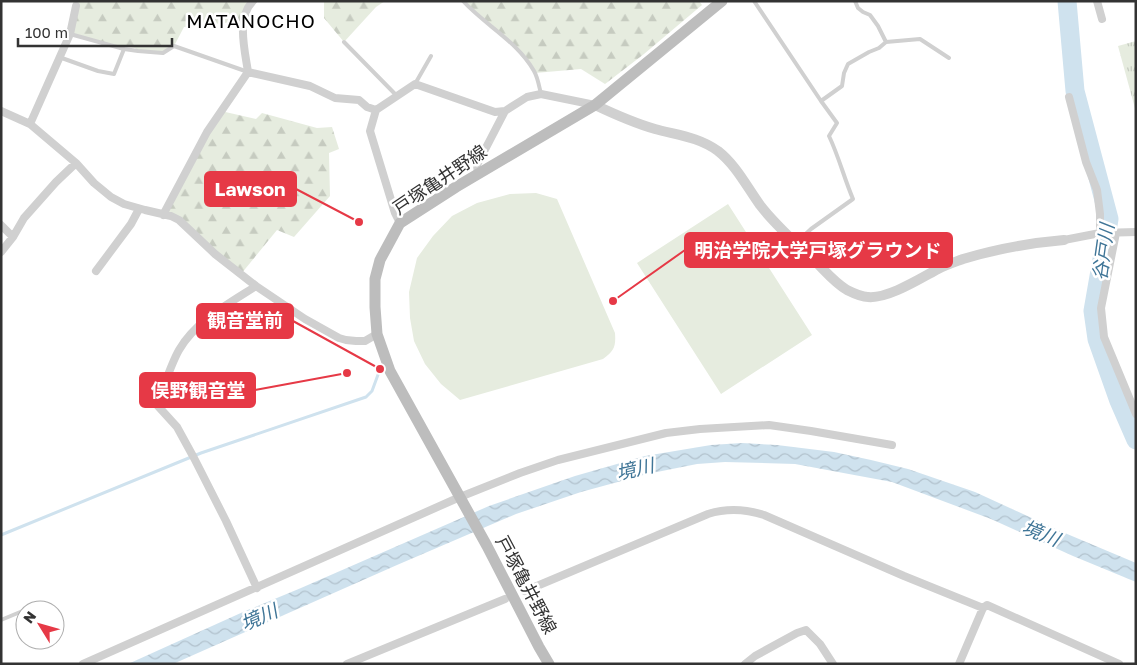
<svg xmlns="http://www.w3.org/2000/svg" width="1137" height="665" viewBox="0 0 1137 665" font-family="'Golos Text','Noto Sans JP',sans-serif">
	<style>
		.grass { fill: #e6ecdf }
		.forest { fill: url(#forest-firs) }
		.park { fill: url(#park-tufts) }
		.water { fill: url(#water-waves) }
		.lines { fill: none; stroke-linecap: round; stroke-linejoin: round }
		.stream { stroke: #cfe2ee; stroke-width: 3 }
		.river { stroke: #cfe2ee; stroke-width: 19 }
		.service { stroke: #d0d0d0; stroke-width: 4 }
		.minor { stroke: #d0d0d0; stroke-width: 8 }
		.tertiary { stroke: #d0d0d0; stroke-width: 10 }
		.secondary { stroke: #bdbdbd; stroke-width: 11 }
		.labels { text-anchor: middle; stroke-width: 5; stroke-linejoin: round; paint-order: stroke }
		.street-label { font-size: 18px; fill: #333; stroke: #fff }
		.neighbourhood-label { font-size: 19px; letter-spacing: 1px; fill: #000; stroke: #fff }
		.water-label { font-size: 19px; font-style: italic; fill: #3f7597; stroke: #fff }
		.leader { fill: none; stroke: #e63946; stroke-width: 2 }
		.callout-dot { fill: #e63946; stroke: #fff; stroke-width: 2 }
		.callout { fill: #e63946; stroke: #e63946; stroke-width: 2 }
		.callout-label { font-size: 19px; text-anchor: middle; font-weight: bold; fill: #fff }
	</style>
	<defs>
		<pattern id="forest-firs" width="22" height="20" patternUnits="userSpaceOnUse" patternTransform="scale(1.25)"><rect width="22" height="20" fill="#e6ecdf"/><path d="M5 1l3.5 6h-7zM16 11l3.5 6h-7z" fill="#c6cbc0"/></pattern>
		<pattern id="park-tufts" width="24" height="20" patternUnits="userSpaceOnUse" patternTransform="scale(1.25)"><rect width="24" height="20" fill="#e6ecdf"/><path d="M3 7l-1-3M5 7V3M7 7l1-3M15 17l-1-3M17 17v-4M19 17l1-3" fill="none" stroke="#c6cbc0"/></pattern>
		<pattern id="water-waves" width="16" height="10" patternUnits="userSpaceOnUse" patternTransform="scale(1.25)"><rect width="16" height="10" fill="#cfe2ee"/><path d="M0 5q4-4 8 0t8 0" fill="none" stroke="#b2c2cd"/></pattern>
	</defs>
	<rect width="100%" height="100%" fill="#fff"/>
	<path class="grass" d="M536,193L557,199L615,333C616,347 614,351 603,359L460,400L441,384L425,364L414,341L410,318L409,292L417,258L433,236L452,216L477,203L510,194Z
		M728,204L812,335L721,394L637,263Z"/>
	<path class="forest" d="M72,1H253L243,21L184,27L174,46L163,53L138,51L135,48L102,43L70,34L76,6Z
		M324,1H385L376,7L344,42L324,18Z
		M463,1H699L702,5L644,54L605,84L581,69L535,73L510,42Z
		M221,111L256,119L262,113L317,128L332,127L339,149L329,153L330,196L294,237L277,230L241,274L187,227L163,215Z"/>
	<path class="park" d="M1136,41V112L1118,46Z"/>
	<path class="water" d="M742,443L777,445L834,452L871,460L908,469L975,492L1060,531L1136,563V582L1073,556L991,519L892,482L795,464L725,462L697,464L647,474L581,492L516,514L397,565L173,664H128L243,612L301,588L489,506L575,476L645,456L711,445Z"/>
	<g class="lines">
		<path class="stream" d="M1,535L201,453L366,397L372,391L379,372"/>
		<path class="river" d="M1067,1L1075,91L1109,219L1093,311L1097,339L1119,401L1136,440"/>
		<path class="service" d="M463,1C486,26 517,41 534,71C538,78 539,86 541,94
			M754,1L821,101L837,123L829,136C839,157 844,178 853,199L811,229L797,242
			M70,34L124,49
			M344,42L397,96
			M886,42L920,39L949,58
			M59,57L98,71L114,74L124,49L138,51L163,53L174,46L248,72
			M415,84L431,56
			M821,101L842,86L844,73L848,64L869,52L879,48L886,42L878,26L870,15L863,12L858,8L855,1
			M25,610L37,605
			M1,620L25,610"/>
		<path class="minor" d="M253,1C236,18 245,51 248,72L310,86L335,98L359,100L367,107L376,110
			M1097,1L1102,19
			M1069,97L1086,162L1097,190L1100,214V233
			M1,111L30,124L76,163L94,183L111,197L124,204L145,210L171,216L179,220L215,254L256,286L305,319L339,338L346,340L356,341H365L377,334
			M30,124L70,34L76,6
			M478,174L477,165L505,111L527,97L541,94L595,105
			M163,215L207,132L248,72
			M400,223L395,213L370,131L376,110L415,84L495,112L505,111
			M1,225L13,237
			M1116,233L1101,308L1104,337L1136,414
			M1064,240L1100,233L1136,232
			M1,252L13,237L24,218L56,182L76,163
			M96,271L131,224L139,209
			M256,286C228,304 196,321 179,350C170,366 164,387 157,405L177,427L194,458L226,521L257,588
			M525,591L708,514C727,508 745,509 764,515L904,576L983,608L987,605L1119,664
			M83,664L460,497L520,473L558,460L666,433L700,429L769,425L811,431L892,445
			M347,664L505,599
			M745,664L755,656L797,633L806,630L820,644L833,664
			M959,664L983,608"/>
		<path class="tertiary" d="M595,105C614,114 634,123 655,129C677,135 699,137 718,151C736,165 747,187 760,205C776,226 797,244 816,262C826,272 835,283 847,290C853,293 861,297 868,297C888,299 921,278 938,269C946,265 955,262 963,259C996,249 1029,243 1064,240"/>
		<path class="secondary" d="M549,664L539,647L487,546L390,371L377,334L375,307V279L380,260L400,223L456,187L595,105L722,1"/>
	</g>
	<g class="labels">
		<g class="street-label">
			<text transform="translate(440 180) rotate(-34)" y="6">戸塚亀井野線</text>
			<text transform="translate(526 585) rotate(62)" y="6">戸塚亀井野線</text>
		</g>
		<g class="neighbourhood-label">
			<text x="251" y="28">MATANOCHO</text>
		</g>
		<g class="water-label">
			<text transform="translate(1103 252) rotate(-82)" y="7">谷戸川</text>
			<text transform="translate(635 469) rotate(-13)" y="7">境川</text>
			<text transform="translate(1041 533) rotate(22)" y="7">境川</text>
			<text transform="translate(259 617) rotate(-24)" y="7">境川</text>
		</g>
	</g>
	<path class="leader" d="M359 222L296 189M613 301L685 250M380 369L293 321M347 373L255 390"/>
	<g class="callout-dot">
		<circle cx="359" cy="222" r="5"/>
		<circle cx="613" cy="301" r="5"/>
		<circle cx="380" cy="369" r="5"/>
		<circle cx="347" cy="373" r="5"/>
	</g>
	<g class="callout">
		<rect x="205" y="172" width="91" height="34" rx="5"/>
		<rect x="685" y="233" width="267" height="34" rx="5"/>
		<rect x="197" y="304" width="96" height="34" rx="5"/>
		<rect x="140" y="373" width="115" height="34" rx="5"/>
	</g>
	<g class="callout-label">
		<text x="250" y="196">Lawson</text>
		<text x="818" y="257">明治学院大学戸塚グラウンド</text>
		<text x="245" y="327">観音堂前</text>
		<text x="198" y="397">俣野観音堂</text>
	</g>
	<rect width="1137" height="665" fill="none" stroke="#333333" stroke-width="5"/>
	<g transform="translate(40 625) rotate(307)"><circle r="24" fill="#ffffff" stroke="#adadad"/>
	<path d="M0-4L9 19L0 12L-9 19Z" fill="#e63946"/>
	<text y="-8" font-size="14" font-weight="bold" text-anchor="middle" fill="#333333">N</text>
	</g>
	<path d="M18 38v8h154v-8" fill="none" stroke="#333333" stroke-width="2.5"/>
	<text x="25" y="38" font-size="15" fill="#333333" stroke="#ffffff" stroke-width="4" paint-order="stroke">100 m</text>
</svg>
